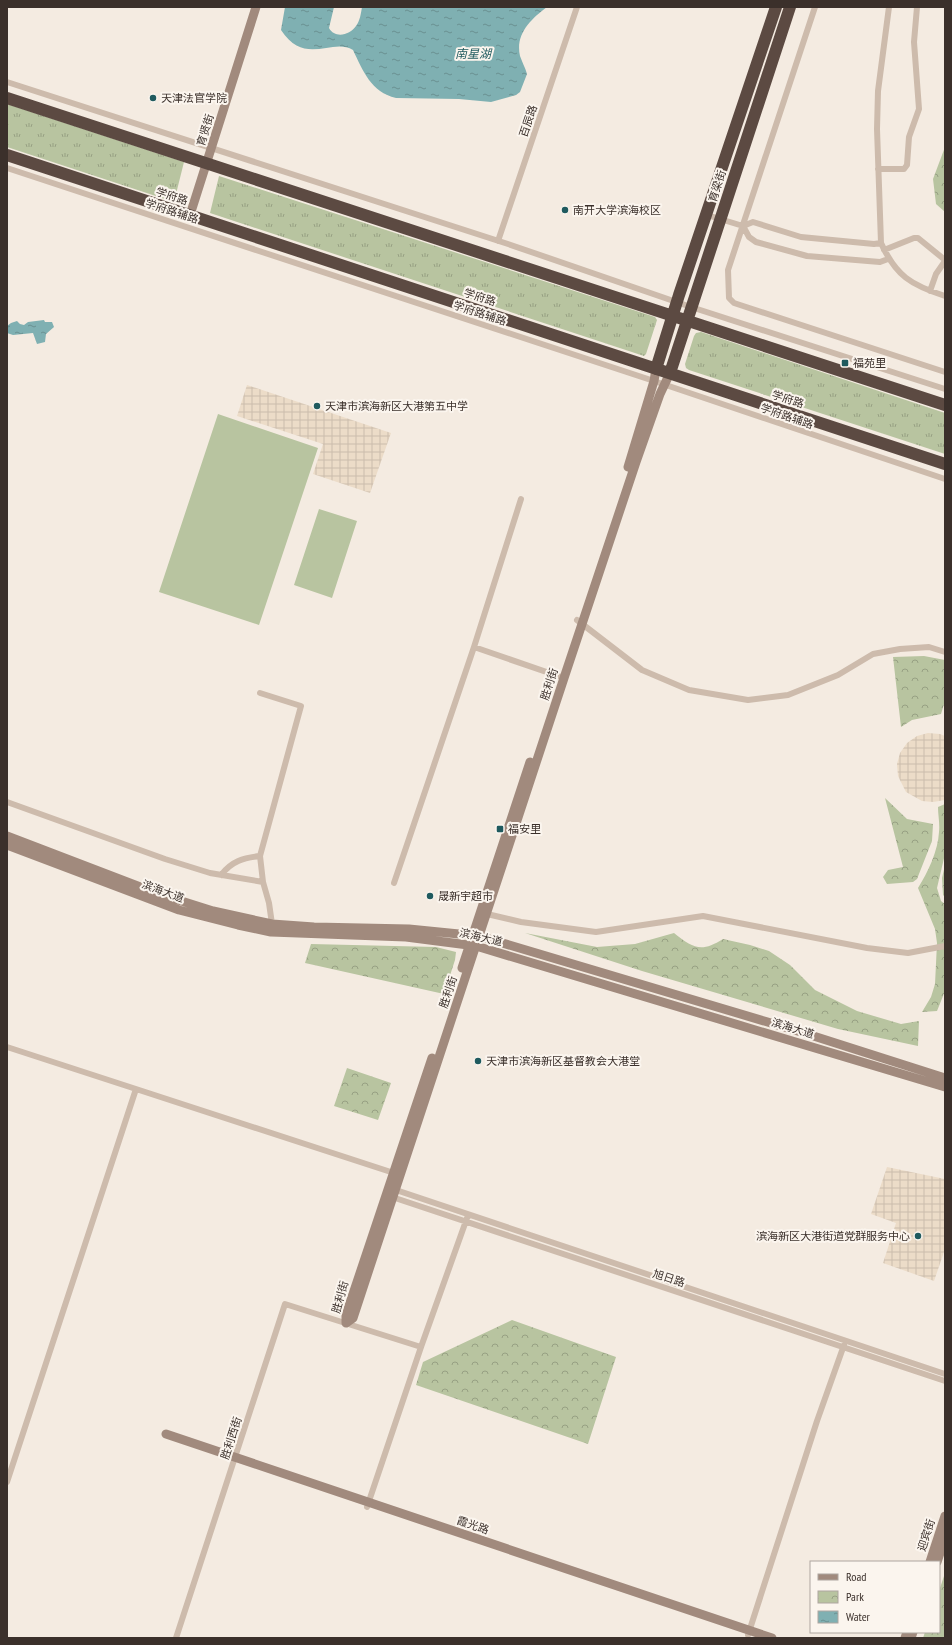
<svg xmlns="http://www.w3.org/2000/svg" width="952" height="1645" viewBox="0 0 952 1645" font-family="'PT Sans Narrow','Noto Sans SC',sans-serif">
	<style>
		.grass { fill: url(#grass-tufts) }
		.park { fill: url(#park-crowns) }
		.pitch { fill: #b8c4a0 }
		.plaza { fill: url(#plaza-grid) }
		.water { fill: url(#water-ripples) }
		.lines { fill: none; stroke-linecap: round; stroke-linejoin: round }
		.street { stroke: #cdbbac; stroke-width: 6 }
		.secondary { stroke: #a18a7d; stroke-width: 9 }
		.highway { stroke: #5c4a42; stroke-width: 12 }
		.poi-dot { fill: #1f5a5e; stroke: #fbf5ee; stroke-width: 1.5 }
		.labels { text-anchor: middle; stroke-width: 4; stroke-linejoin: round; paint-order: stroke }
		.poi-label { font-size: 11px; fill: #3b302b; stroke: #fbf5ee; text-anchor: start }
		.street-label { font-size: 11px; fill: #3b302b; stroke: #fbf5ee }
		.water-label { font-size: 12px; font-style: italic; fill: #1f5a5e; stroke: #fbf5ee }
	</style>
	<defs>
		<pattern id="grass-tufts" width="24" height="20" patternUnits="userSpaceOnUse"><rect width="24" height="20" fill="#b8c4a0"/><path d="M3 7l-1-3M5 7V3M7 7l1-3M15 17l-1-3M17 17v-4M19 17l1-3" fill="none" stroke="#97a083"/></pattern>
		<pattern id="park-crowns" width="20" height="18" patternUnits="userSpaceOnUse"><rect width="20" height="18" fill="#b8c4a0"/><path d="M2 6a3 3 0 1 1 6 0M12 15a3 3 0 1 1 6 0" fill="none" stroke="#97a083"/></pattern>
		<pattern id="plaza-grid" width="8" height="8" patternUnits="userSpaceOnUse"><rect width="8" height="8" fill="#ecdcc8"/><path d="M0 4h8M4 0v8" fill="none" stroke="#cbbdac"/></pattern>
		<pattern id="water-ripples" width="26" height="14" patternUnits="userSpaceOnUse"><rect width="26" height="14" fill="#7fb0b2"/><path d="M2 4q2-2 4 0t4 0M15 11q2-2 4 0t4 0" fill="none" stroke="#699091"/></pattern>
	</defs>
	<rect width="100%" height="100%" fill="#f4ebe1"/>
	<path class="grass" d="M7,104L184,162L174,202L7,147Z
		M219,176L655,317L657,320L646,354L644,356L210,213Z
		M701,332L945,413V454L689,370L686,368L685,364L694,336L696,333Z"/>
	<path class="park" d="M945,147V212L936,204L933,179Z
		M924,656L945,660V701L941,714L912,720L901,727L893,657Z
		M885,798L907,819L933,824L932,841L917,879L913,882L887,884L883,877L888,870L903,867Z
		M945,804V854L937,888L941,901L945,904V991L937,1011L922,1012L931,997L935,984L937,943L935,929L918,888C928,872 938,851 939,832C940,824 938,815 938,807Z
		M945,865V897L943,895L942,878Z
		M525,933L597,947L635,944L674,933C693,948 701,953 723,939L750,945L769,951L790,965L815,990L857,1011L901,1024L919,1021L918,1046L838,1029L642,971Z
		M311,944L436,947L456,952L455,960L444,994L305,963Z
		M347,1068L391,1083L378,1120L334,1106Z
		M512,1320L616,1357L588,1444L416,1385L423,1362Z
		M945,1573V1638H923L925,1632H939V1591Z"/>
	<path class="pitch" d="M218,414L318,448L259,625L159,592Z
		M319,509L357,521L332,598L294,585Z"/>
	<path class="plaza" d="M247,385L391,433L370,493L313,474L323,444L237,416Z
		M928,733L940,734L945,736V800L933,802L922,801L906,792L898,776L897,764L900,753L907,743L917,736Z
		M887,1167L945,1179V1249L934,1281L883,1263L896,1223L871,1214Z"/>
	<path class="water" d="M285,7H334L329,28C335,39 350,35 356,26C360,21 361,13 362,7H547C531,19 515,34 520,56C522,62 525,67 527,74L520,92L516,95L491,102L459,99L396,98C371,92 363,71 353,50C332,37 305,67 281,30Z
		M44,320L45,322H52L54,327L46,334L45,342L37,344L33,333L13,335L7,333V326L11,323L17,321L20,324L24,325L28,322Z"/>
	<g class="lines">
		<path class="street" d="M815,7L728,270L729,298L734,303L945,372
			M889,7L878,91L877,129L881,243C896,276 911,285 945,296
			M7,82L508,244L691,307L945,389
			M7,168L654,381L945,479
			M878,169H904L907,165L909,137L919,109L914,42L917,7
			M707,215L743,226L753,222L801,237L874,244L881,243
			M743,226L749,237L756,242L807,256L880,262L888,259
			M498,241L577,7
			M884,250L914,238H918L945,260
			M930,291L936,274L945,261
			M577,620L642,670L689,690L748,700L788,695L838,675L873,654L900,649L929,647L945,652
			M474,647L564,678
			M260,693L301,706L260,856L263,882L269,903L272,924
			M7,802L165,859L210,873L263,882
			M221,875C232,861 243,858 260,856
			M394,883L474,647L521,499
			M487,914L521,922L596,932L703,916L867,948L908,953L945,946
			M7,1047L136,1089L7,1482
			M136,1089L397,1174
			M393,1189L945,1374
			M389,1196L945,1381
			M367,1507L421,1347L467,1218
			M748,1635L817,1421L844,1345
			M176,1638L285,1304L421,1347"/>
		<path class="secondary" d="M190,215L256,7
			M628,467L654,381L656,369
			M7,836L156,893L213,911L272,924L314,927L409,929L479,936L801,1032L945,1078
			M7,845L179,910L238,925L271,932L406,937L476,946L945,1087
			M462,968L530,762
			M346,1323L353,1318L564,678L636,462L660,394L670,373
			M346,1323V1315L432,1058
			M166,1434L772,1638
			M930,1562L945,1516
			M937,1562L945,1538
			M905,1638L907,1632
			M911,1638L913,1632"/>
		<path class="highway" d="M7,98L945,405
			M7,155L945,464
			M656,369L679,295L776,7
			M670,373L790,7"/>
	</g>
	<g class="poi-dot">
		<circle cx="153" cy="98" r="4"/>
		<circle cx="565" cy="210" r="4"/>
		<rect x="841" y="359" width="8" height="8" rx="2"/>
		<circle cx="317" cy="406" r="4"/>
		<rect x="496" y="825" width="8" height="8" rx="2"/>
		<circle cx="430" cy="896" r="4"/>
		<circle cx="478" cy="1061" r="4"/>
		<circle cx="918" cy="1236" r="4"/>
	</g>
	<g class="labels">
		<g class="poi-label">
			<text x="161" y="102">天津法官学院</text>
			<text x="573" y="214">南开大学滨海校区</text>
			<text x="853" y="367">福苑里</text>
			<text x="325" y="410">天津市滨海新区大港第五中学</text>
			<text x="508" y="833">福安里</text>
			<text x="438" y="900">晟新宇超市</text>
			<text x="486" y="1065">天津市滨海新区基督教会大港堂</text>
			<text x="910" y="1240" text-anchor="end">滨海新区大港街道党群服务中心</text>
		</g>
		<g class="street-label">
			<text transform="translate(528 121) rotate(-71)" y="4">百辰路</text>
			<text transform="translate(205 130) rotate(-73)" y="4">育贤街</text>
			<text transform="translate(717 186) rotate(-72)" y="4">育梁街</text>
			<text transform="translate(172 196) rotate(18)" y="4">学府路</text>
			<text transform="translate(172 211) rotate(18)" y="4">学府路辅路</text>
			<text transform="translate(480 297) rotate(18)" y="4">学府路</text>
			<text transform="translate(480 313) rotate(18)" y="4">学府路辅路</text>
			<text transform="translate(788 399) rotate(18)" y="4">学府路</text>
			<text transform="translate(787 416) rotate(19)" y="4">学府路辅路</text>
			<text transform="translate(549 684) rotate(-72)" y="4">胜利街</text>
			<text transform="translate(163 891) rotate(20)" y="4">滨海大道</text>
			<text transform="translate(481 937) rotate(13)" y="4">滨海大道</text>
			<text transform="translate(448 992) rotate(-71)" y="4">胜利街</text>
			<text transform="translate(793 1028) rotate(17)" y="4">滨海大道</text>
			<text transform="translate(669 1278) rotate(18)" y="4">旭日路</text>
			<text transform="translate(340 1297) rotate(-74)" y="4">胜利街</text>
			<text transform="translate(231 1438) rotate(-72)" y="4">胜利西街</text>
			<text transform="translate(473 1525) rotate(19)" y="4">霞光路</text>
			<text transform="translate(926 1535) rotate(-72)" y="4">迎宾街</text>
		</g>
		<g class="water-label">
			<text x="473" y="58">南星湖</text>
		</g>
	</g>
	<rect width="952" height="1645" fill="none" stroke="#3b302b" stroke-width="16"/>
	<rect x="810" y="1561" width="130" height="72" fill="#fbf5ee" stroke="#aea6a0"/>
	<rect x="818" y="1574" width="20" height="6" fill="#a18a7d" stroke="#aea6a0"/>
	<text x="846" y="1581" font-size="12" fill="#3b302b">Road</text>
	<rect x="818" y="1591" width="20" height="12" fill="url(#park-crowns)" stroke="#aea6a0"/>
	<text x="846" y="1601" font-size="12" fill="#3b302b">Park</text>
	<rect x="818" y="1611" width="20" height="12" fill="url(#water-ripples)" stroke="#aea6a0"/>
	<text x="846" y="1621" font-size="12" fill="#3b302b">Water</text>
</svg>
